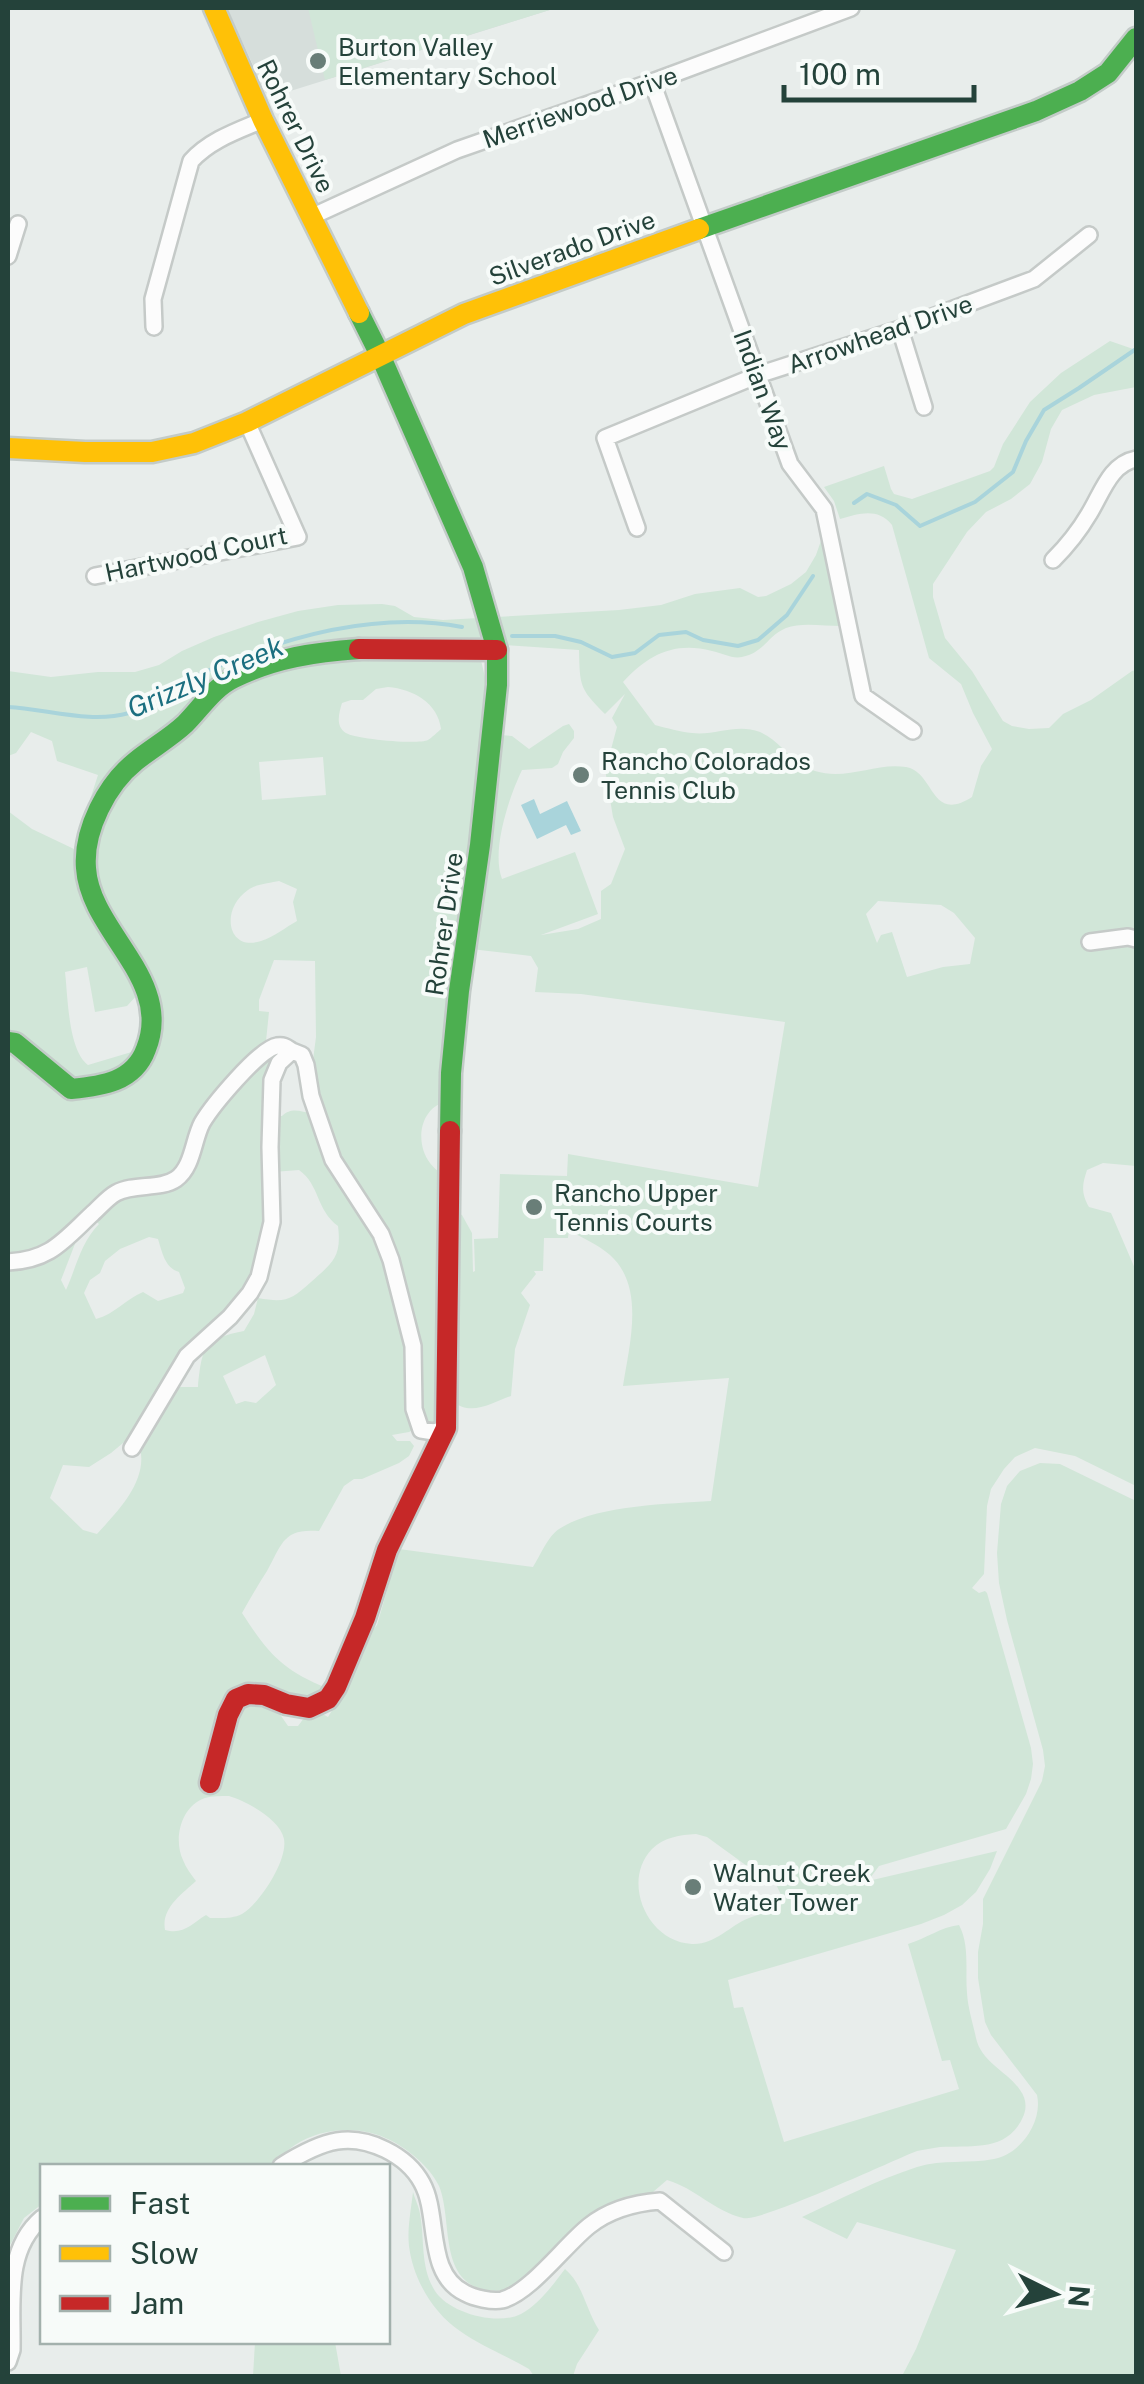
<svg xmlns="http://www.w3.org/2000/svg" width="1144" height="2384" viewBox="0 0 1144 2384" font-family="'Public Sans',sans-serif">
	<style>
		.built { fill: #d6dedb }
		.green { fill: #d1e6d8; fill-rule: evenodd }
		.water { fill: #a9d4db }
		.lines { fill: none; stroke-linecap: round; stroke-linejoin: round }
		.stream { stroke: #a9d4db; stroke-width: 4 }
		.street-casing { stroke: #c5cac8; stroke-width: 20 }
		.fast-casing { stroke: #c3cbc8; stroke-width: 25 }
		.slow-casing { stroke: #c3cbc8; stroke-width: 25 }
		.jam-casing { stroke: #c3cbc8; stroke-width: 25 }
		.street { stroke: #fcfcfc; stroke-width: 15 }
		.fast { stroke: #4caf50; stroke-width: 20 }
		.slow { stroke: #ffc107; stroke-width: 20 }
		.jam { stroke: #c62828; stroke-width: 20 }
		.poi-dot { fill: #697e78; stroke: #f7fbf9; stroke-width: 4 }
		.labels { text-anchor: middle; stroke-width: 8; stroke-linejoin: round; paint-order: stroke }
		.poi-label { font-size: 25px; fill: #24423a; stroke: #f7fbf9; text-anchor: start }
		.street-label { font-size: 25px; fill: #24423a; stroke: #f7fbf9 }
		.water-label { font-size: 28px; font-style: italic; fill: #1c6f80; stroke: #f7fbf9 }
	</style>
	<rect width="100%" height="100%" fill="#e8edeb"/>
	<path class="built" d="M227,8H556L268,98Z"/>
	<path class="green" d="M308,8H556L325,80Z
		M1110,341L1136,350V387L1094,395L1062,410L1051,429L1042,462L1030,484L1011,499L986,512L967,532L933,584V597L945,638L972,671L1003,721L1012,726L1029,729L1049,728L1063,714L1091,700L1132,671L1136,670V1166L1103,1163L1087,1170C1082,1185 1081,1193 1089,1207L1111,1213L1136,1271V1486L1075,1456L1035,1448L1015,1457L1004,1469L991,1489L987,1506L984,1574L972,1588L979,1593L985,1591L987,1593L1031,1748L1033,1764L1031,1779L1026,1794L1006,1829L879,1866L868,1881L997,1851L990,1869L976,1892L962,1905L944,1915L921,1924L728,1980L734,2008L743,2007L784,2142L959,2089L950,2060L942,2061L908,1944C925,1939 941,1927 959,1925C970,1945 965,1972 967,1993C968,2009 973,2023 976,2038C981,2062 1008,2072 1020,2090C1027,2099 1027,2110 1022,2119C1006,2152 970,2145 940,2147C932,2148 924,2150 917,2151C889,2162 762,2222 743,2218C714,2211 695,2188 667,2180L653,2192L628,2198L609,2207L521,2283C511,2290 498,2292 485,2290C438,2280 453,2220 439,2186C430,2167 408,2149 390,2140C361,2125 322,2127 295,2145C286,2151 274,2164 264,2166C253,2170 223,2166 211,2166C155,2166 99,2166 42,2166V2204L24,2218L8,2249V1265L78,1236L61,1280L66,1290C76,1268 81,1242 99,1224L85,1211L52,1241L32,1254L8,1259V811L32,829L74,849L98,775L57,761L52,741L31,732L16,753L8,756V671L51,677L98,672H135L159,665L182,651L214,637L258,622L298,611L338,605L382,604L395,606L414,617L443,620L619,610L661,605L695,594L740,588L758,597L766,596L791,584L806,572L816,555L823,535L841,626C824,626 801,622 786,628C767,636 764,653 742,657C732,659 722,653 712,651C674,641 648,655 623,682L655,725C667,728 680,732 692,733C715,736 736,723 760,732C781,741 792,764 815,771C847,781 876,762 906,767C935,772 930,824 972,797L981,766L992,749L973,713L961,684L929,658L892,525C877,507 859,514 840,519L834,501L824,487L884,466L891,489L894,494L912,499L990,471L994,467L1003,444L1030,402L1061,373ZM477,643L579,650C580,686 579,688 605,714L625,694L612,718L617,727L610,753L603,757L613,817L625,849L611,884L601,891V919L578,929L541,935L598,914L575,852L502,879C491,851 509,797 522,770L552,768L558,764L563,752L574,738V731L569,724L563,726L529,749L512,736L500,735L471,949L531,956L538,968L535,992L581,994L785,1022L758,1187L568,1154L567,1176L500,1174L498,1238L474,1239L475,1271L473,1272L472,1233L462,1215L455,1213L453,1401C470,1417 492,1403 511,1396L515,1349L530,1305L521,1293L536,1274L534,1271H543L544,1238H568L569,1230C582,1238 599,1245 610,1255C646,1287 629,1346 623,1386L729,1378L711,1501C667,1504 596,1505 559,1529C548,1536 540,1556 533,1567L399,1549L377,1625L368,1635L353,1676L328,1717L317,1711L307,1714L298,1726H288L275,1707L322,1694L327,1688C282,1670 268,1653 242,1613C250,1599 258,1585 267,1571C282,1544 283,1528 319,1531L344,1486L354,1479H362L399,1463L409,1456L414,1446L410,1441H397L392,1435L409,1432L428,1421L434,1423L437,1419L442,1175C441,1174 431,1165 430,1163C415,1144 419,1109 445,1102L487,686ZM388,687C413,689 438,703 441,729C439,731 430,739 428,740C418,745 355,739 346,733C335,726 339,713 342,703L351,700H363L376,689ZM323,757L326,795L262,800L259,762ZM279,881L297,889L293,902L297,921C286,927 274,937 261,941C227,952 220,909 248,890C256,884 270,883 279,881ZM878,901L941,905L954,913L975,938L970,964L943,967L907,977L892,932L881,935L877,943L866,914ZM274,960L315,961L316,1037L313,1060L320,1097L319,1106L313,1113C301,1113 293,1106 282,1116L265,1115L279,1052L269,1055L221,1104L197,1149L181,1168L248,1058L266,1041L269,1012L259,1011V1000ZM87,967L95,1012L127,1006L139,993L151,992L160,1009V1025L135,1051L88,1065C68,1050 68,997 65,972ZM299,1170C320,1185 316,1210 338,1226C342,1258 332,1263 311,1282C291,1300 286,1303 258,1298L254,1314L244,1331C203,1339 202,1348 198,1387H178L173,1392L140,1448C148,1481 118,1511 97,1534L83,1530L50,1498L63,1465L89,1467L111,1453L129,1438L242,1295C266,1256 269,1216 273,1172ZM149,1237L158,1239C162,1252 165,1268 179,1272L185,1288L183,1293L158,1301L143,1292C126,1299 115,1314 96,1319L84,1293L90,1280L100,1273L105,1261L120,1249ZM265,1355L276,1385L256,1403L245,1401L236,1404L223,1376ZM229,1796C246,1801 280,1819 284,1839C288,1860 260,1903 242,1914C232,1919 221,1918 210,1918L206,1915C191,1924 184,1935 165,1930C161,1908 182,1894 196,1881C191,1874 186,1868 183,1860C173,1839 181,1806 205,1798C212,1796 221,1796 229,1796ZM696,1834L707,1837L747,1866L773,1878L783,1899L779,1910C769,1912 758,1914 749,1918C729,1926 715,1945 692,1944C647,1942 621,1881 652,1849C664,1837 680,1835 696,1834Z
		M1040,1463L1060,1464L1136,1501V2376H902L916,2349L956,2250L857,2222L847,2239L802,2217C840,2199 877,2180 917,2167C943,2159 969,2164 994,2159C1021,2154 1043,2121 1037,2095L991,2035L985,2022L978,1978V1952L983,1924V1899L1042,1781L1045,1766L1043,1750L1007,1620L999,1583L997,1553L1001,1504L1007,1486L1020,1471Z
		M413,2192C415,2199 419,2207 420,2214C425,2240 420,2267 435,2291C449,2313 497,2326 521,2314C538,2305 553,2285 565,2269C583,2284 586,2310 599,2330L577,2364L573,2376H534L529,2369C507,2356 481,2346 460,2331C433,2313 413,2279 409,2246C407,2229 411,2210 413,2192Z
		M255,2342H335L341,2376H253Z"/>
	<path class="water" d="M534,799L540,814L567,801L581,831L571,835L566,825L537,839L521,805Z"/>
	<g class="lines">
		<path class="stream" d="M854,503L867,494L896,505L920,526L975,502L1013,472L1026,441L1044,410L1079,388L1136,349
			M512,636H555L581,642L612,657L635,653L659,635L686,632L703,640L738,646L758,640L787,615L813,576
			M8,707C47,709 90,724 129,713C138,710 147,702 155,697C168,689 182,682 196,676C277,639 372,610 462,627"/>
		<defs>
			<path id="street" d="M652,82L790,464L824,509L863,696L913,731
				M313,216L457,150L652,82L851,8
				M8,256L18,224
				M154,327L153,299L191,161C210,140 237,131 263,120
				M900,329L924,407
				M637,528L605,438L758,375L900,329L1034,279L1089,235
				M1053,560C1067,546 1079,531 1089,514C1102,493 1110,464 1136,459
				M95,576L298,537L247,422
				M1090,942L1128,937L1136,939
				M8,1262C50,1260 63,1241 92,1214C100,1207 107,1198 116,1193C134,1183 160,1190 176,1179C193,1167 193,1140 202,1123C212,1106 259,1049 277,1046C284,1045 286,1047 292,1051
				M132,1448L187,1356L230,1317L250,1293L259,1277L272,1222L270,1147L272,1080L279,1063L292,1051L302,1055L306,1065L311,1096L333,1160L381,1234L391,1260L413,1346L414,1409L421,1430L434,1432L446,1428
				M281,2166C297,2156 318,2144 337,2141C368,2136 407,2155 422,2183C440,2215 425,2274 465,2293C474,2298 492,2302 502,2300C530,2293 565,2245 589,2226C609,2210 634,2203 660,2201L724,2252
				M8,2362L12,2350C13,2304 4,2250 42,2218"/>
			<path id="fast" d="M699,229L1036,111L1080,91L1108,73L1136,38
				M359,313L381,357L473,567L497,650V685L480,845L459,991L451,1073L450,1131
				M8,1042L15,1043L71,1089C102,1086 134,1082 146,1049C174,979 90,932 86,868C83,830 107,784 136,761C152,748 170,738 185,724C201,708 213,688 234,678C274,658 316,652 359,649"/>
			<path id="slow" d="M214,8L263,120L359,313
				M8,448L85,452H152L194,443L247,422L464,314L699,229"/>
			<path id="jam" d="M359,649L497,650
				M210,1783L228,1715L236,1699L248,1694L264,1695L286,1704L309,1708L328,1699L336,1687L365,1618L387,1550L446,1428L450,1131"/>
		</defs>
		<use href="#street" class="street-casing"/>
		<use href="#fast" class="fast-casing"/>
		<use href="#slow" class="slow-casing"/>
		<use href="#jam" class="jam-casing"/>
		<use href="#street" class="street"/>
		<use href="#fast" class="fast"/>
		<use href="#slow" class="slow"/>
		<use href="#jam" class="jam"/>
	</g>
	<g class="poi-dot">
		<circle cx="318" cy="61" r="10"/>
		<circle cx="581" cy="775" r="10"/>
		<circle cx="534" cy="1207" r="10"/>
		<circle cx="693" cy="1887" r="10"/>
	</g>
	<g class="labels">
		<g class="poi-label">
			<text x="338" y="56">Burton Valley<tspan x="338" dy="29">Elementary School</tspan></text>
			<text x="601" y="770">Rancho Colorados<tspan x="601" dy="29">Tennis Club</tspan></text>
			<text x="554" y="1202">Rancho Upper<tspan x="554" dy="29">Tennis Courts</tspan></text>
			<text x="713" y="1882">Walnut Creek<tspan x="713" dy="29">Water Tower</tspan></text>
		</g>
		<g class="street-label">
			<text transform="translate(580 107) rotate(-19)" y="9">Merriewood Drive</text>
			<text transform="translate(296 126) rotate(64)" y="9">Rohrer Drive</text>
			<text transform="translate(572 248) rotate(-20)" y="9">Silverado Drive</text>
			<text transform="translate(880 334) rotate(-19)" y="9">Arrowhead Drive</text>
			<text transform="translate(763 390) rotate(70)" y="9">Indian Way</text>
			<text transform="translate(196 554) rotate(-12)" y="9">Hartwood Court</text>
			<text transform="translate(444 924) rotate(-82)" y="9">Rohrer Drive</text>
		</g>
		<g class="water-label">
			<text transform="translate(205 677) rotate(-23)" y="10">Grizzly Creek</text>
		</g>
	</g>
	<rect width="1144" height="2384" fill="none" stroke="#24423a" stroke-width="20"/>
	<rect x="40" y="2164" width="350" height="180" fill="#f7fbf9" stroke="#a3b1ad" stroke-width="2.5"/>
	<rect x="60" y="2196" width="50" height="15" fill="#4caf50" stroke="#a3b1ad" stroke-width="2.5"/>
	<text x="130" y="2214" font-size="30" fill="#24423a">Fast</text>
	<rect x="60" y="2246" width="50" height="15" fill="#ffc107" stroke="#a3b1ad" stroke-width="2.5"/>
	<text x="130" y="2264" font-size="30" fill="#24423a">Slow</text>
	<rect x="60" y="2296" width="50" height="15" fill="#c62828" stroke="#a3b1ad" stroke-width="2.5"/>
	<text x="130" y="2314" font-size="30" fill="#24423a">Jam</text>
	<g transform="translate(1054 2294) rotate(95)" stroke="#f7fbf9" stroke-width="8" paint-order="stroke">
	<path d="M0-8L18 38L0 25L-18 38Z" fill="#24423a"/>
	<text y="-15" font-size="28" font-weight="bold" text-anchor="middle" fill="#24423a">N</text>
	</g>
	<path d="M784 85v15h190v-15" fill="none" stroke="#24423a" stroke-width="5"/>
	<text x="799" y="85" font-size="30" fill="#24423a" stroke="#f7fbf9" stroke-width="8" paint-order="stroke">100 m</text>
</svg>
